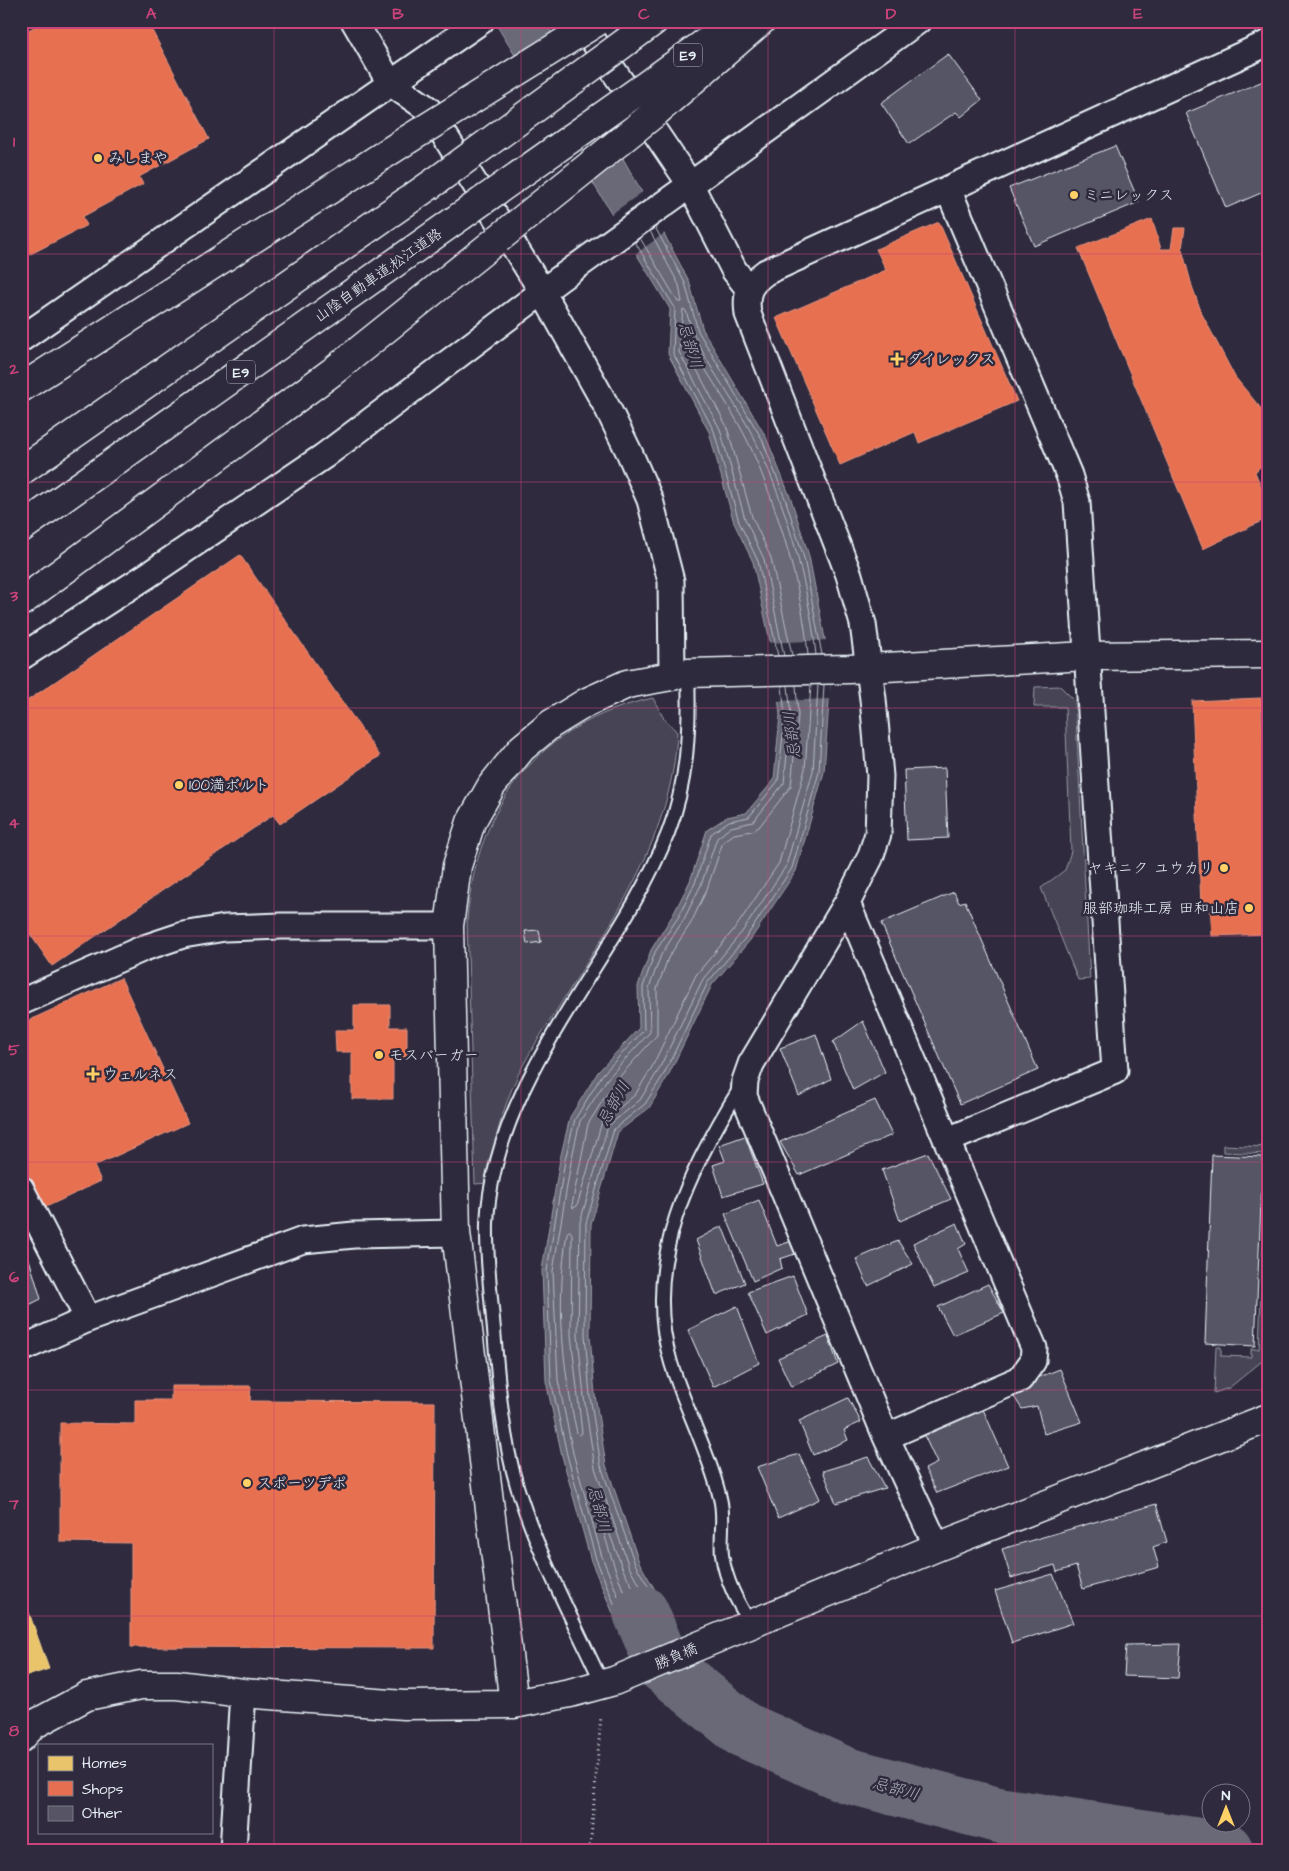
<svg xmlns="http://www.w3.org/2000/svg" width="1289" height="1871" viewBox="0 0 1289 1871" font-family="'Architects Daughter','Klee One',sans-serif">
	<style>
		.green { fill: #464455; stroke: #979aa6 }
		.water { fill: #696978; stroke: #9c9fab }
		.pier { fill: #2f2a3d }
		.homes { fill: #e9c46a; stroke: #e9d295 }
		.shops { fill: #e76f51; stroke: #e79683 }
		.lines { fill: none; stroke-linecap: round; stroke-linejoin: round }
		.shore { stroke: #b5bbc5; stroke-width: 1 }
		.river { stroke: #696978; stroke-width: 56 }
		.building { fill: #575565; stroke: #e8f1f8 }
		.lane-casing { stroke: #e8f1f8; stroke-width: 16 }
		.street-casing { stroke: #e8f1f8; stroke-width: 29 }
		.secondary-casing { stroke: #e8f1f8; stroke-width: 31 }
		.highway-casing { stroke: #e8f1f8; stroke-width: 31 }
		.path { stroke: #e8f1f8; stroke-width: 3; stroke-dasharray: 1 4; stroke-linecap: butt }
		.lane { stroke: #2f2a3d; stroke-width: 12 }
		.street { stroke: #2f2a3d; stroke-width: 25 }
		.secondary { stroke: #2f2a3d; stroke-width: 28 }
		.highway { stroke: #2f2a3d; stroke-width: 28 }
		.highway-bridge-casing { stroke: #e8f1f8; stroke-width: 31; stroke-linecap: butt }
		.highway-bridge { stroke: #2f2a3d; stroke-width: 28 }
		.grid { fill: none; stroke: #ca437a; stroke-width: 1; stroke-opacity: 0.55 }
		.poi-dot { fill: #ffd166; stroke: #2f2a3d; stroke-width: 2 }
		.labels { text-anchor: middle; stroke-width: 5; stroke-linejoin: round; paint-order: stroke }
		.shield { fill: #2f2a3d; stroke: #b0b5c0; stroke-width: 1 }
		.shield-label { font-size: 14px; font-weight: bold; fill: #e8f1f8 }
		.poi-label { font-size: 15px; fill: #e8f1f8; stroke: #2f2a3d; text-anchor: start }
		.street-label { font-size: 15px; fill: #e8f1f8; stroke: #2f2a3d }
		.water-label { font-size: 16px; font-style: italic; fill: #afb4be; stroke: #2f2a3d }
		.neatline { fill: none; stroke: #ca437a; stroke-width: 2 }
		.grid-label { font-size: 16px; text-anchor: middle; font-weight: bold; fill: #ca437a }
	</style>
	<rect width="100%" height="100%" fill="#2f2a3d"/>
	<filter id="ink" filterUnits="userSpaceOnUse"><feTurbulence type="fractalNoise" baseFrequency=".02" numOctaves="2"/><feDisplacementMap in="SourceGraphic" scale="10" xChannelSelector="R" yChannelSelector="G"/><feConvolveMatrix kernelMatrix="1 2 1 2 8 2 1 2 1" color-interpolation-filters="sRGB"/></filter>
	<g filter="url(#ink)">
		<path class="green" d="M1060,686L1075,701L1090,979L1078,980L1041,888L1065,870L1071,851L1065,707H1034L1035,687Z
			M653,698L663,717L677,732C673,833 616,917 563,1000C548,1024 531,1049 518,1075C501,1111 494,1144 487,1183L475,1184L467,920C476,806 538,723 653,698Z
			M1223,1145L1268,1147V1340L1267,1357L1229,1388L1214,1393L1216,1347H1221V1356L1251,1357V1349H1259L1266,1154L1223,1152Z"/>
		<path class="water" d="M494,21H545L638,185L689,281L703,330L766,437L791,499L809,556L825,639L830,687L824,772L796,871L751,939L712,985L668,1076L649,1108L618,1132L591,1224L590,1335L595,1395L606,1465L639,1562L673,1621L705,1666L651,1690L623,1637L591,1561L562,1456L546,1381L542,1270L560,1159L570,1117L598,1072L639,1028L638,986L651,950L674,913L690,881L707,830L727,817L746,813L774,780L780,715L774,660L753,562L734,523L709,432L668,354L670,309Z"/>
		<path class="pier" d="M553,31L625,156L591,183L513,57Z
			M644,191L666,232L634,255L610,215Z
			M828,640L831,699L776,701L767,643Z
			M676,1621L705,1661L646,1686L623,1644Z"/>
		<path class="homes" d="M26,1604L49,1669L21,1678V1606Z"/>
		<path class="shops" d="M45,21H147L209,139L139,177L143,184L82,217L87,225L21,259V34Z
			M1152,219L1161,249H1171L1174,228H1185L1182,249L1192,286L1202,314L1235,377L1268,417V459L1255,472L1268,503V518L1203,549L1078,248Z
			M939,222L1017,401L919,443L915,432L840,465L776,318L886,270L876,249Z
			M240,555L380,756L280,824L273,815L52,966L21,921V705Z
			M1261,698L1268,854V934L1212,936L1210,905H1201L1192,701Z
			M121,978L188,1123L94,1166L101,1181L44,1208L21,1159V1024Z
			M354,1005H390V1027H407V1057H393V1099H352V1052H336L335,1030H354Z
			M171,1386H251L250,1401L435,1402L434,1648L131,1647V1543L60,1542V1423L135,1424V1400H171Z"/>
		<g class="lines">
			<path class="shore" d="M655,227L685,283L698,331L762,439L786,501L804,558L822,655
				M640,238L678,302H682L679,285L650,231
				M635,242L675,308L673,353L714,431L739,522L758,561L778,656
				M792,655L771,558L752,517L727,427L687,351L689,346L692,347C711,380 734,412 750,446C778,509 802,586 808,655
				M784,656L764,559L745,519L720,429L679,352L683,309L686,311C699,359 734,397 756,442C786,504 809,586 816,655
				M796,685L798,716L791,786L759,827L752,831L734,834L723,842L707,889L691,923L668,958L657,989V1035L613,1084L588,1124L572,1205L573,1208L577,1206L602,1122L635,1095L652,1067L696,975L736,927L779,863L805,769L811,685
				M570,1231L572,1234L571,1335L582,1433L579,1435L577,1433C562,1366 556,1301 567,1233Z
				M679,1638L635,1564L601,1466L590,1396L585,1335L586,1223L614,1129L645,1104L664,1074L708,982L747,936L792,868L819,772L824,685
				M673,1640L629,1567L595,1468L584,1397L578,1336L580,1222L608,1126L640,1100L658,1071L703,979L742,932L786,866L813,771L818,685
				M650,1650C630,1611 613,1568 602,1525L603,1523L606,1524L623,1570L666,1643
				M643,1653L633,1632L602,1557L573,1453L558,1380L553,1271L571,1162L580,1121L607,1079L650,1032L649,988L661,955L684,919L701,885L717,838L731,827L753,822L784,783L791,716L788,686
				M638,1655L627,1635L596,1559L567,1455L551,1380L547,1271L565,1160L575,1119L602,1075L644,1030L643,987L655,952L679,916L695,883L711,834L729,821L749,817L778,781L785,716L782,686"/>
			<path class="river" d="M641,1613L663,1665L742,1729L846,1775L998,1815L1225,1850"/>
		</g>
		<path class="building" d="M948,54L982,100L961,117L956,112L909,144L881,103Z
			M1268,79V190L1226,208L1186,113Z
			M1115,146L1139,202L1034,246L1009,188Z
			M945,768L948,838L907,840L904,770Z
			M954,892L959,903L965,901L1038,1070L960,1104L881,923Z
			M539,930L541,942L527,944L525,931Z
			M863,1021L885,1072L853,1090L833,1042Z
			M816,1034L831,1079L799,1096L780,1048Z
			M875,1100L892,1135L799,1175L780,1142Z
			M745,1136L763,1184L723,1196L713,1165L725,1161L719,1145Z
			M928,1153L951,1199L900,1221L882,1170Z
			M1212,1155L1263,1157L1255,1346L1205,1343Z
			M759,1200L777,1246L795,1240L798,1253L780,1259L782,1268L753,1281L725,1214Z
			M957,1223L966,1244L958,1249L969,1273L934,1288L913,1243Z
			M722,1226L745,1283L716,1295L696,1240Z
			M898,1241L913,1264L868,1286L856,1259Z
			M29,1259L41,1299L21,1309V1263Z
			M793,1276L808,1315L767,1335L748,1292Z
			M988,1284L1004,1313L953,1335L938,1307Z
			M737,1306L759,1363L713,1387L688,1330Z
			M828,1336L838,1364L791,1387L778,1358Z
			M1060,1369L1082,1422L1044,1434L1037,1406L1022,1409L1009,1389Z
			M848,1398L861,1422L844,1430L848,1440L813,1455L799,1421Z
			M982,1407L1008,1466L937,1493L925,1469L937,1463L922,1431Z
			M799,1454L820,1499L778,1518L757,1467Z
			M868,1457L885,1488L836,1503L823,1471Z
			M1156,1504L1167,1542L1153,1547L1159,1567L1083,1589L1076,1566L1057,1572L1055,1565L1011,1578L1002,1549Z
			M1053,1574L1073,1623L1012,1643L995,1591Z
			M1181,1644L1178,1678L1124,1676L1126,1645Z"/>
		<g class="lines">
			<defs>
				<path id="lane" d="M742,1085C690,1168 641,1263 671,1363C685,1408 709,1452 720,1498C725,1516 720,1536 722,1555C726,1581 737,1602 751,1624
					M603,1685C573,1620 538,1555 517,1486C503,1439 499,1390 495,1342C492,1302 486,1262 487,1223C490,1159 518,1094 550,1040C589,971 639,907 668,833C688,782 690,727 688,673"/>
				<path id="street" d="M354,21L390,83L428,109L542,291L608,409L630,454L650,500L671,581L672,675
					M580,21L690,184L734,270L748,288
					M948,189L1069,475L1077,502L1115,1071L948,1140
					M21,339L481,21
					M21,657L148,575L324,456L558,280L918,21
					M847,903L1034,1348L1033,1361L1020,1379L886,1437
					M21,1002L144,948L183,935L225,928L281,926H449
					M21,1189L88,1319
					M21,1349L88,1319L303,1240L354,1235L456,1233
					M937,1547L886,1437L744,1096L745,1081L751,1064L847,903L870,858L878,834L880,776L873,699L863,624L849,575L748,314C745,293 749,284 766,272L1268,43
					M233,1850L243,1693"/>
				<path id="secondary" d="M514,1704L456,1233L449,926L457,866L471,822L492,785L522,748L551,724L587,702L627,684L688,673L849,669L1087,656L1268,654
					M21,1738L33,1725L87,1696L141,1685H177L243,1693L404,1705L514,1704L570,1693L614,1681L937,1547L1268,1418"/>
				<path id="highway" d="M627,41L654,21
					M641,89L735,21
					M655,113L761,21
					M21,388L407,140
					M21,471L436,181
					M21,528L461,216
					M21,602L332,372L498,239"/>
			</defs>
			<use href="#lane" class="lane-casing"/>
			<use href="#street" class="street-casing"/>
			<use href="#secondary" class="secondary-casing"/>
			<use href="#highway" class="highway-casing"/>
			<path class="path" d="M590,1850L601,1716"/>
			<use href="#lane" class="lane"/>
			<use href="#street" class="street"/>
			<use href="#secondary" class="secondary"/>
			<use href="#highway" class="highway"/>
			<defs>
				<path id="highway-bridge" d="M407,140L598,21
					M436,181L627,41
					M461,216L641,89
					M498,239L655,113"/>
			</defs>
			<use href="#highway-bridge" class="highway-bridge-casing"/>
			<use href="#highway-bridge" class="highway-bridge"/>
		</g>
	</g>
	<path class="grid" d="M274,21V1850M521,21V1850M768,21V1850M1015,21V1850M21,254H1268M21,482H1268M21,708H1268M21,936H1268M21,1162H1268M21,1390H1268M21,1616H1268"/>
	<g class="poi-dot">
		<circle cx="98" cy="158" r="5"/>
		<circle cx="1074" cy="195" r="5"/>
		<path d="M894.5 351.5h5v5h5v5h-5v5h-5v-5h-5v-5h5z"/>
		<circle cx="179" cy="785" r="5"/>
		<circle cx="1224" cy="868" r="5"/>
		<circle cx="1249" cy="908" r="5"/>
		<circle cx="379" cy="1055" r="5"/>
		<path d="M90.5 1066.5h5v5h5v5h-5v5h-5v-5h-5v-5h5z"/>
		<circle cx="247" cy="1483" r="5"/>
	</g>
	<g class="labels">
		<g class="shield">
			<rect x="674" y="43.5" width="28" height="23" rx="4"/>
			<rect x="227" y="360.5" width="28" height="23" rx="4"/>
		</g>
		<g class="shield-label">
			<text x="688" y="60">E9</text>
			<text x="241" y="377">E9</text>
		</g>
		<g class="poi-label">
			<text x="108" y="163">みしまや</text>
			<text x="1084" y="200">ミニレックス</text>
			<text x="907" y="364">ダイレックス</text>
			<text x="189" y="790">100満ボルト</text>
			<text x="1214" y="873" text-anchor="end">ヤキニク ユウカリ</text>
			<text x="1239" y="913" text-anchor="end">服部珈琲工房 田和山店</text>
			<text x="389" y="1060">モスバーガー</text>
			<text x="103" y="1079">ウェルネス</text>
			<text x="257" y="1488">スポーツデポ</text>
		</g>
		<g class="street-label">
			<text transform="translate(378 275) rotate(-35)" y="5">山陰自動車道;松江道路</text>
			<text transform="translate(676 1656) rotate(-23)" y="5">勝負橋</text>
		</g>
		<g class="water-label">
			<text transform="translate(691 345) rotate(74)" y="6">忌部川</text>
			<text transform="translate(791 735) rotate(-97)" y="6">忌部川</text>
			<text transform="translate(613 1103) rotate(-61)" y="6">忌部川</text>
			<text transform="translate(600 1509) rotate(75)" y="6">忌部川</text>
			<text transform="translate(896 1788) rotate(15)" y="6">忌部川</text>
		</g>
	</g>
	<rect width="1289" height="1871" fill="none" stroke="#2f2a3d" stroke-width="55"/>
	<rect x="38" y="1744" width="175" height="90" fill="#2f2a3d" stroke="#797a88"/>
	<rect x="48" y="1756" width="25" height="15" fill="#e9c46a" stroke="#797a88"/>
	<text x="82" y="1768" font-size="15" fill="#e8f1f8">Homes</text>
	<rect x="48" y="1781" width="25" height="15" fill="#e76f51" stroke="#797a88"/>
	<text x="82" y="1794" font-size="15" fill="#e8f1f8">Shops</text>
	<rect x="48" y="1806" width="25" height="15" fill="#575565" stroke="#797a88"/>
	<text x="82" y="1818" font-size="15" fill="#e8f1f8">Other</text>
	<g transform="translate(1226 1808)"><circle r="24" fill="#2f2a3d" stroke="#797a88"/>
	<path d="M0-4L9 19L0 12L-9 19Z" fill="#ffd166"/>
	<text y="-8" font-size="14" font-weight="bold" text-anchor="middle" fill="#e8f1f8">N</text>
	</g>
	<rect x="28" y="28" width="1234" height="1816" class="neatline"/>
	<g class="grid-label">
		<text x="151" y="19">A</text>
		<text x="398" y="19">B</text>
		<text x="644" y="19">C</text>
		<text x="891" y="19">D</text>
		<text x="1138" y="19">E</text>
		<text x="14" y="147">1</text>
		<text x="14" y="374">2</text>
		<text x="14" y="601">3</text>
		<text x="14" y="828">4</text>
		<text x="14" y="1055">5</text>
		<text x="14" y="1282">6</text>
		<text x="14" y="1509">7</text>
		<text x="14" y="1736">8</text>
	</g>
</svg>
